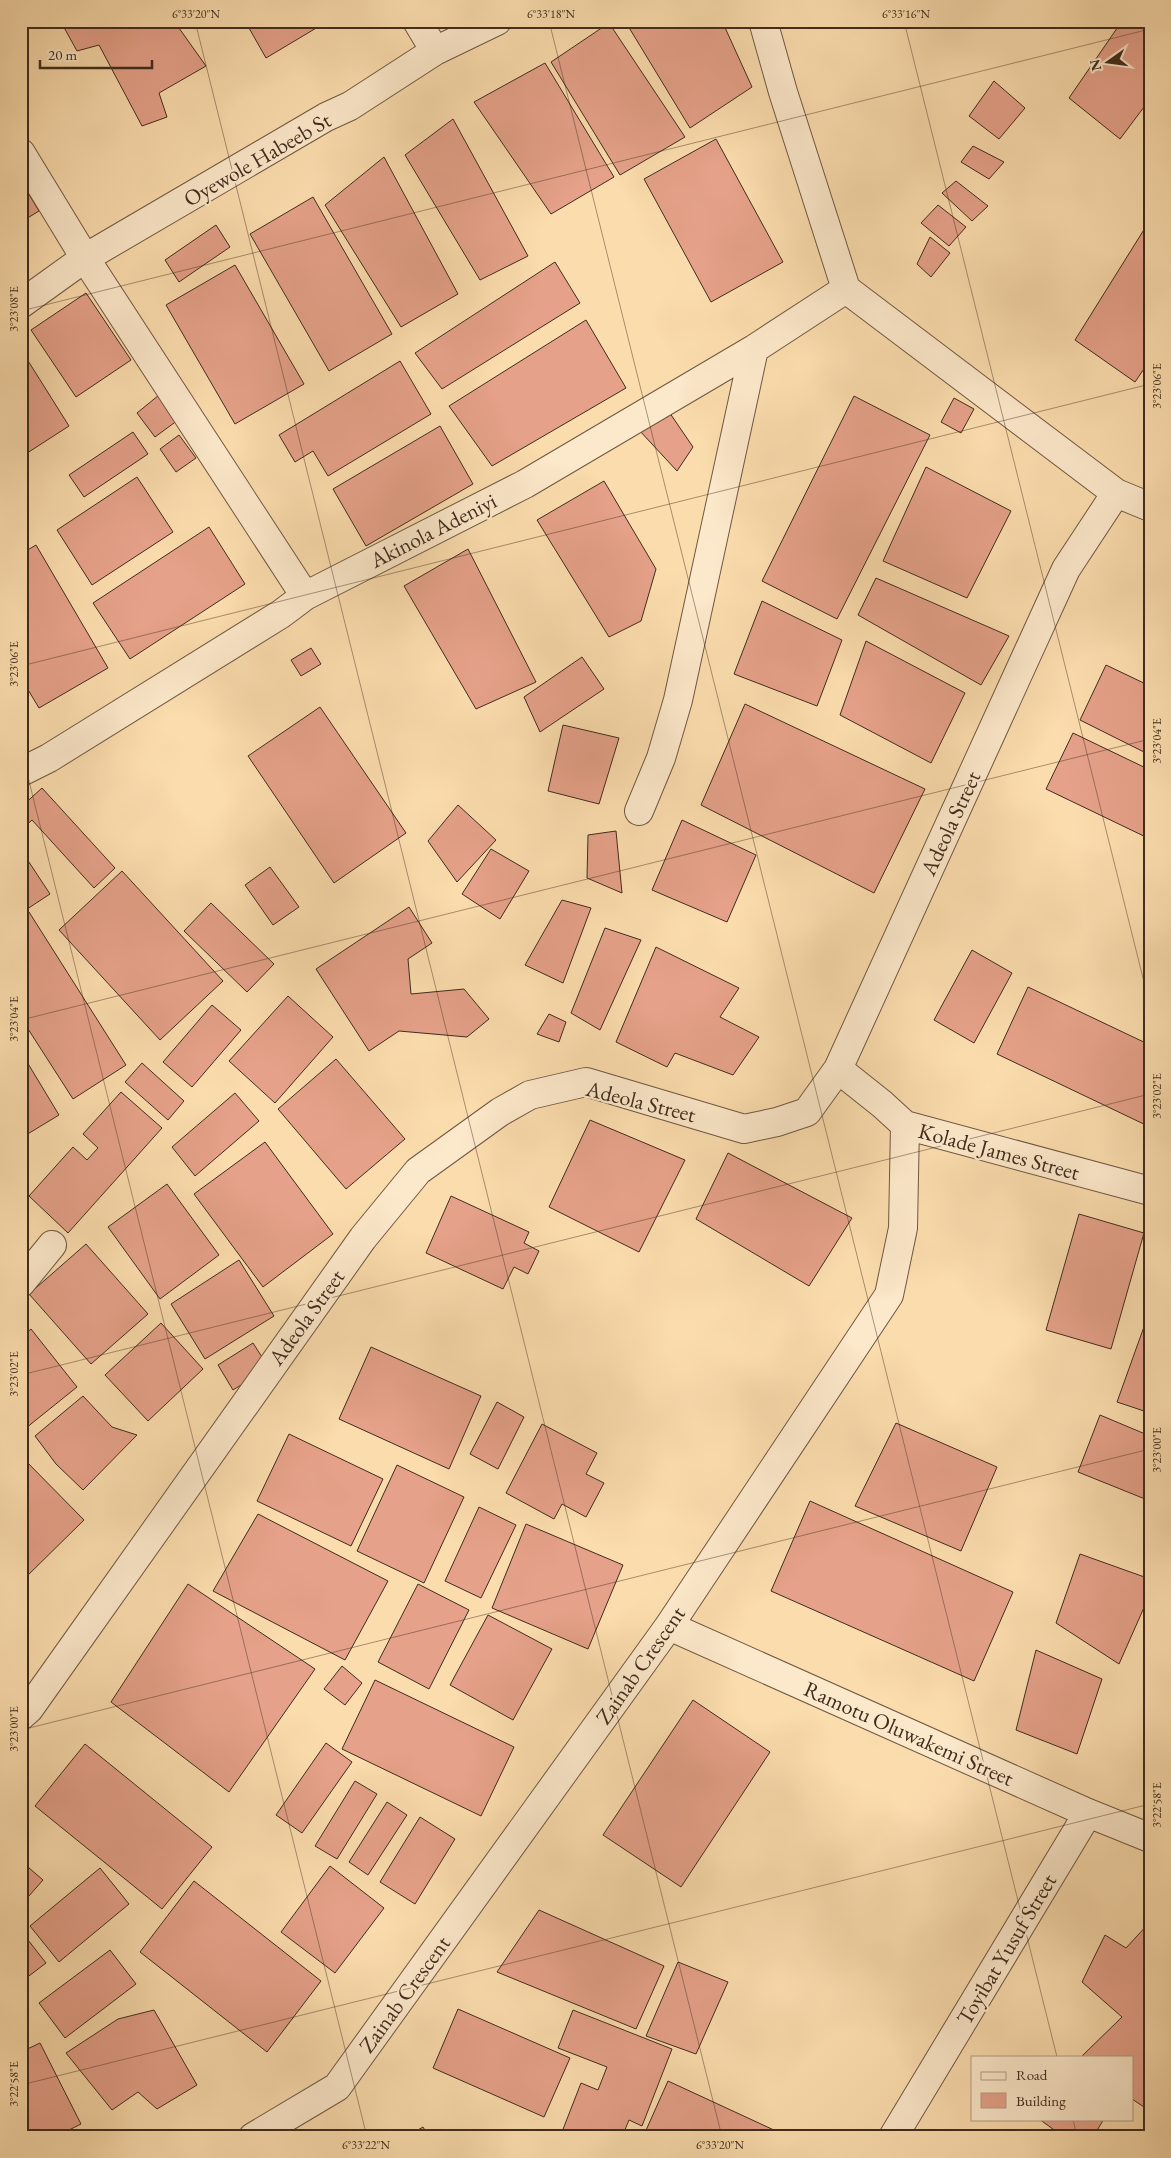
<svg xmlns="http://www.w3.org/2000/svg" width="1171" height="2158" viewBox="0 0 1171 2158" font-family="'EB Garamond',serif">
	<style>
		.building { fill: #e5a189; stroke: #402c1e }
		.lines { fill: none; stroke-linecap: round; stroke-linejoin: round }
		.street-casing { stroke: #6f5842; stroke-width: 30 }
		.street { stroke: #fce8ca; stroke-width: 28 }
		.ticks { fill: none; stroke: #402c1e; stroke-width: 1; stroke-opacity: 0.45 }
		.labels { text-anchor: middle; stroke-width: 4.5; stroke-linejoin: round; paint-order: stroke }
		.street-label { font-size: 22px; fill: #402c1e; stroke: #fce8ca }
		.neatline { fill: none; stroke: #402c1e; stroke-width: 2 }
		.ticks-label { font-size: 12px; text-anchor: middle; fill: #402c1e }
	</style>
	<rect width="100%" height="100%" fill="#fbdcad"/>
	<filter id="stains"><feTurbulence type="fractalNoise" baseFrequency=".004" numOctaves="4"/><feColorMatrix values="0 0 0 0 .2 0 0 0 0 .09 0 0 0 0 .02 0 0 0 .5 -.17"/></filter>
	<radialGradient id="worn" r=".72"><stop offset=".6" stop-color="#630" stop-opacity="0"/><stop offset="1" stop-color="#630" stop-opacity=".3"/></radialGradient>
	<path class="building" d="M174,21L206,66L159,93L167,117L142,126L99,45L77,51L61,22Z
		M245,21H328L266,58Z
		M625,21H722L752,87L690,128Z
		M1122,21H1150V99L1120,139L1069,98Z
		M609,23L685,137L620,175L551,62Z
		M545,63L614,177L551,214L474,102Z
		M994,81L1025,108L999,139L969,116Z
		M453,119L528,256L480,280L405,155Z
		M716,139L783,262L711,302L644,179Z
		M973,146L1004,162L989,179L961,162Z
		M384,157L458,294L401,327L325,205Z
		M21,181L39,211L21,222Z
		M956,181L988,206L972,221L942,193Z
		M313,197L392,334L329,371L250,234Z
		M938,205L966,227L949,246L921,223Z
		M1150,220V360L1135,382L1075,340Z
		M216,225L230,247L179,282L165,260Z
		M930,237L950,253L931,277L917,264Z
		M555,262L580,303L442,389L415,353Z
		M235,265L304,384L235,424L166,305Z
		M86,293L131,360L76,397L31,330Z
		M586,320L626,388L492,466L449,406Z
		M25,356L69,426L21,457V359Z
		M400,361L431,414L328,476L313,451L295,462L279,435Z
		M159,395L178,420L155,437L137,413Z
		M854,396L930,435L837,619L762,581Z
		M954,398L974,409L961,433L941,422Z
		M665,406L693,447L677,471L639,430Z
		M440,426L473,484L366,546L333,489Z
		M133,432L148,454L84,497L69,475Z
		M179,435L196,458L176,472L160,449Z
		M926,467L1011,511L967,598L883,561Z
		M137,477L173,532L92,585L57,530Z
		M604,481L656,569L641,621L609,637L537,520Z
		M209,527L245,584L130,659L93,603Z
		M36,545L108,668L39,708L21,678V554Z
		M468,549L536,682L476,709L404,586Z
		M876,578L1009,636L981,685L858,615Z
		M762,601L842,640L817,706L734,674Z
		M866,641L965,693L931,763L840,715Z
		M311,648L321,664L301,676L291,660Z
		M582,657L604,689L540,732L524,697Z
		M1106,665L1150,686V755L1080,720Z
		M21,685L29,696L21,701Z
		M745,704L925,789L874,893L701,805Z
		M320,707L406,833L334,883L248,756Z
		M563,725L619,738L599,804L548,791Z
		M1073,733L1150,770V839L1046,789Z
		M42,788L115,868L94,888L32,820L21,830V807Z
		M458,805L496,840L457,882L428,841Z
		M682,820L756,855L727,922L652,890Z
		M616,831L622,893L587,878L588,835Z
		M491,849L529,871L500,919L462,894Z
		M21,850L50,894L21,913Z
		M270,867L299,907L273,925L245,885Z
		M122,871L223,981L160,1040L59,930Z
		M562,900L591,908L563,983L525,965Z
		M211,903L274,964L247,992L184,931Z
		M409,907L432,943L408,959L411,994L464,989L489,1019L467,1037L399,1031L369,1051L316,969Z
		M29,912L126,1065L73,1099L21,1018V917Z
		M605,928L641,940L600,1030L571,1013Z
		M656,947L739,988L720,1017L759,1037L733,1075L675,1053L667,1067L616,1042Z
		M972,950L1012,973L974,1043L934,1020Z
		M1028,987L1150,1045V1127L997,1054Z
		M288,996L333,1037L275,1103L229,1061Z
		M212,1005L241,1030L192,1087L163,1062Z
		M549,1014L566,1022L559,1042L537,1034Z
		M21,1052L59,1115L21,1138Z
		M336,1059L405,1139L346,1189L278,1109Z
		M142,1063L184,1101L168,1120L125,1082Z
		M121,1092L162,1128L68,1233L29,1196L73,1147L87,1160L98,1148L83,1134Z
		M235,1093L259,1121L195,1176L172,1147Z
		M590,1120L685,1160L639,1252L549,1207Z
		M265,1142L333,1234L263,1287L194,1194Z
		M728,1153L852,1218L809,1286L696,1219Z
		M167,1184L219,1255L160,1299L108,1227Z
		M451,1196L529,1232L524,1243L539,1251L528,1274L514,1267L503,1289L426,1253Z
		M1079,1214L1144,1233L1111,1349L1046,1330Z
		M86,1244L148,1314L91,1364L29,1294Z
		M239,1260L274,1316L205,1359L171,1304Z
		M1150,1310V1413L1117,1402Z
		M161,1323L203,1369L148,1421L105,1375Z
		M31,1329L77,1387L26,1428L21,1422V1337Z
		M253,1343L269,1368L233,1390L218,1365Z
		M371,1347L481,1396L449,1469L339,1419Z
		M83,1396L112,1427L137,1435L83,1490L56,1464L35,1436Z
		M497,1402L524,1417L498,1469L470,1454Z
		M1100,1415L1150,1436V1501L1078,1472Z
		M896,1423L997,1467L961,1551L855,1506Z
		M542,1424L597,1453L586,1474L604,1483L586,1517L562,1504L554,1519L506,1493Z
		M289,1434L383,1479L351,1546L257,1501Z
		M21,1456L84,1520L21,1582Z
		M397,1465L464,1497L424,1583L357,1551Z
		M810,1501L1013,1592L974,1681L771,1591Z
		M479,1507L516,1525L481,1598L445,1581Z
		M258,1514L388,1581L345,1660L213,1591Z
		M526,1524L623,1565L588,1649L492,1608Z
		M1080,1554L1150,1579V1594L1119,1664L1056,1623Z
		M188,1584L315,1669L229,1792L111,1702Z
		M418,1584L469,1610L429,1689L378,1662Z
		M488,1615L552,1649L513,1720L450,1685Z
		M1036,1650L1102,1679L1077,1754L1016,1730Z
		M342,1666L362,1683L345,1705L324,1689Z
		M375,1680L514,1747L481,1816L342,1749Z
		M693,1700L770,1752L681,1887L603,1835Z
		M326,1743L352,1762L302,1833L276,1815Z
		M85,1744L212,1847L162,1909L35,1806Z
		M355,1781L377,1794L337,1859L315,1846Z
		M387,1802L407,1815L368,1875L349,1862Z
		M420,1817L455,1839L415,1904L380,1882Z
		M21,1861L43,1880L21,1905Z
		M330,1866L384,1908L335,1973L281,1932Z
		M100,1868L129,1904L59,1962L30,1926Z
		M194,1881L321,1981L267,2052L140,1952Z
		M539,1910L664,1966L636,2029L497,1972Z
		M1150,1922V2111L1132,2099V2057H1081L1122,2017L1082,1982L1105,1935L1126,1948Z
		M21,1931L46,1963L21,1982Z
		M110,1950L136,1984L65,2038L39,2003Z
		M678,1962L728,1982L696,2054L646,2036Z
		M458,2009L570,2058L544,2117L433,2068Z
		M154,2010L197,2085L157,2109L138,2092L112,2110L66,2053L118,2019Z
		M573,2010L672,2049L642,2126L629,2120L622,2137H560L581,2083L598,2090L607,2067L558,2048Z
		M40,2043L81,2124L55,2137H21V2052Z
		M668,2081L789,2137H643Z
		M1039,2119H1104L1093,2137H1064Z
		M423,2127L429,2137H406Z"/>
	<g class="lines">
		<defs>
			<path id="street" d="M417,21L435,51
				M763,21L783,92L846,289L1116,493L1150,507
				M21,153L85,258L305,596
				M21,304L85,258L326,117L350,106L435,51L497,21
				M21,772L49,758L281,614L305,596L525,484L754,349L846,289
				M639,811L661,758L678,700L754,349
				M838,1069L882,1104L905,1125L1150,1191
				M21,1283L52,1245
				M669,1626L1088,1813L1150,1838
				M21,1716L29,1709L363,1238L418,1171L500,1112L530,1095L586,1082L744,1129L777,1122L807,1112L838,1069L1066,569L1116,493
				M253,2137L337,2087L669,1626L889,1295L903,1228L905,1125
				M893,2137L1088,1813"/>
		</defs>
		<use href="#street" class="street-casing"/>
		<use href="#street" class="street"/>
	</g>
	<path class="ticks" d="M195,21L722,2137M549,21L1057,2057M904,21L1150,1006M21,311L1150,29M21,666L1150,384M21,749L367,2137M21,1020L1150,739M21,1375L1150,1094M21,1730L1150,1449M21,2085L1150,1804M1073,2119L1077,2137"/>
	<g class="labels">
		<g class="street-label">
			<text transform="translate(257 159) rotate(-30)" y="8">Oyewole Habeeb St</text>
			<text transform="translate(433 530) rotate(-27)" y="8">Akinola Adeniyi</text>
			<text transform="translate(950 823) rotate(-65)" y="8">Adeola Street</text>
			<text transform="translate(641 1101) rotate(14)" y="8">Adeola Street</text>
			<text transform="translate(999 1151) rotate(15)" y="8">Kolade James Street</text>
			<text transform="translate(306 1317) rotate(-54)" y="8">Adeola Street</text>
			<text transform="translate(640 1665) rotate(-55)" y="8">Zainab Crescent</text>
			<text transform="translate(909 1733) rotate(24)" y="8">Ramotu Oluwakemi Street</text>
			<text transform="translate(1006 1949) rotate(-59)" y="8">Toyibat Yusuf Street</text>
			<text transform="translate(404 1994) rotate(-54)" y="8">Zainab Crescent</text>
		</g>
	</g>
	<rect width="1171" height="2158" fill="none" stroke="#fbdcad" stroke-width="55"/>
	<rect x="971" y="2056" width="162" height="65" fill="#fce8ca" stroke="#b19d85"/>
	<rect x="981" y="2072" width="25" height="8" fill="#fce8ca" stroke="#b19d85"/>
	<text x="1016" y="2080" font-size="15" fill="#402c1e">Road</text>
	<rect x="981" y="2093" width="25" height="15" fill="#e5a189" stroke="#b19d85"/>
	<text x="1016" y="2106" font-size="15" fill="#402c1e">Building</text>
	<g transform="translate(1108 62) rotate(256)" stroke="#fce8ca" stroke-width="4" paint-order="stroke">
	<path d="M0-4L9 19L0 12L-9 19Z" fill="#402c1e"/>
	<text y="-8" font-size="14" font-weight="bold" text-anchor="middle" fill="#402c1e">N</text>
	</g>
	<path d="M40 60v8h112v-8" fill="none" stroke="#402c1e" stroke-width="2.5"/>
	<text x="48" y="60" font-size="15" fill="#402c1e" stroke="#fce8ca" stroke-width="4" paint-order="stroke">20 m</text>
	<rect x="28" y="28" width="1116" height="2102" class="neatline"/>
	<g class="ticks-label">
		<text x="196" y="18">6°33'20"N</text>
		<text x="551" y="18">6°33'18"N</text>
		<text x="906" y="18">6°33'16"N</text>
		<text transform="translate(14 309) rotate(-90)" y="4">3°23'08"E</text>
		<text transform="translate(1157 386) rotate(-90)" y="4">3°23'06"E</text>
		<text transform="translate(14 664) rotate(-90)" y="4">3°23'06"E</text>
		<text transform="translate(1157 741) rotate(-90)" y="4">3°23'04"E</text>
		<text transform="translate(14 1019) rotate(-90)" y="4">3°23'04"E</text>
		<text transform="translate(1157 1096) rotate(-90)" y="4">3°23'02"E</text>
		<text transform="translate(14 1374) rotate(-90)" y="4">3°23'02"E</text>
		<text transform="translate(1157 1450) rotate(-90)" y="4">3°23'00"E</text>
		<text transform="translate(14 1729) rotate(-90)" y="4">3°23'00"E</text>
		<text transform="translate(1157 1805) rotate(-90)" y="4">3°22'58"E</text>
		<text transform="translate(14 2084) rotate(-90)" y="4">3°22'58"E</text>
		<text x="366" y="2149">6°33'22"N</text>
		<text x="720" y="2149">6°33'20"N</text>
	</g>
	<rect width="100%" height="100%" filter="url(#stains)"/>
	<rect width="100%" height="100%" fill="url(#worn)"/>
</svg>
